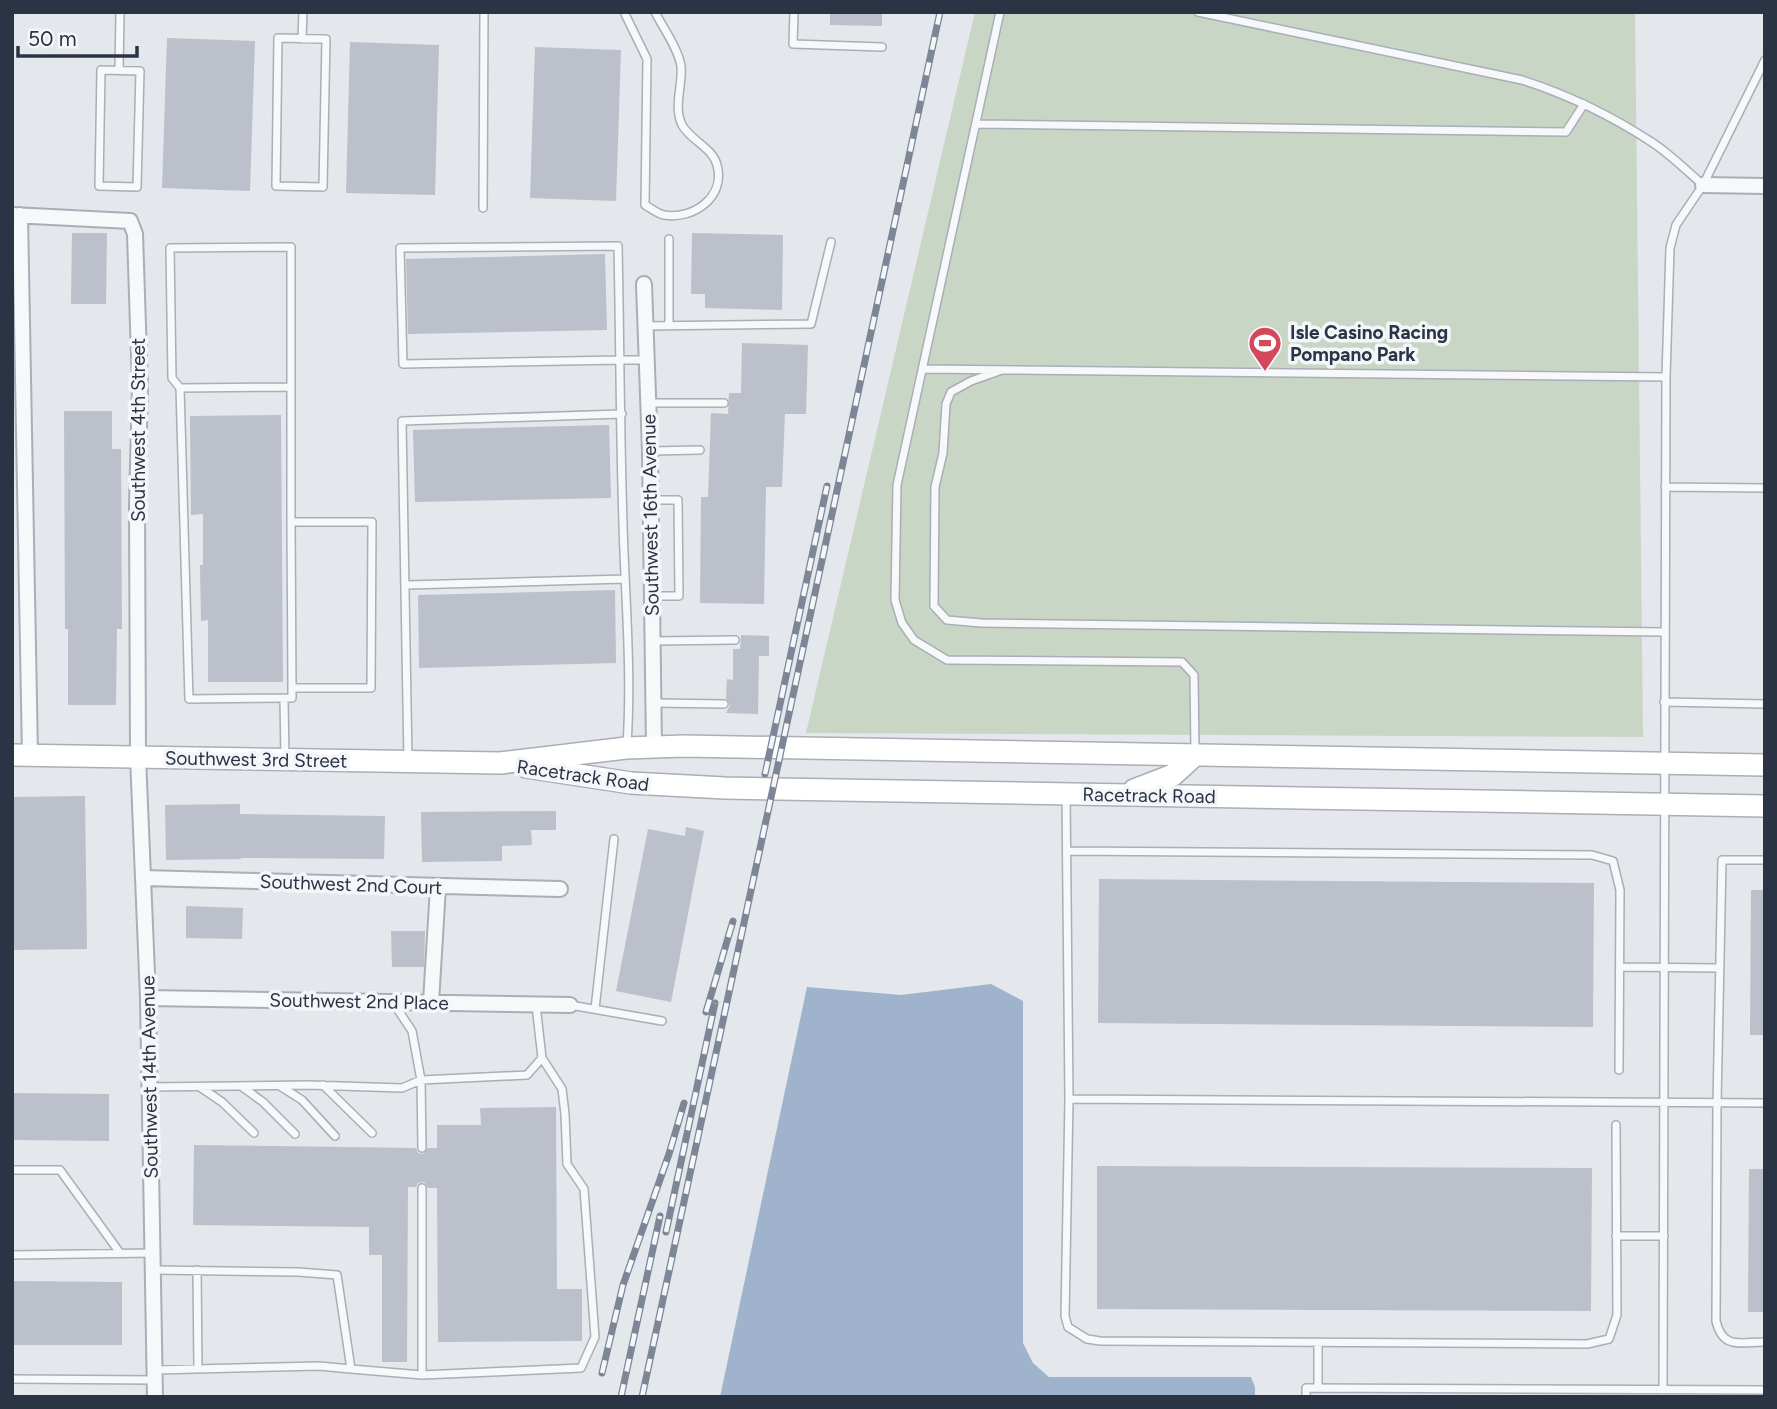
<svg xmlns="http://www.w3.org/2000/svg" width="1777" height="1409" viewBox="0 0 1777 1409" font-family="Figtree,sans-serif">
	<style>
		.green { fill: #c9d6c5 }
		.water { fill: #9fb4cc }
		.building { fill: #bbc0ca }
		.lines { fill: none; stroke-linecap: round; stroke-linejoin: round }
		.lane-casing { stroke: #a9aeb7; stroke-width: 10 }
		.street-casing { stroke: #a9aeb7; stroke-width: 18 }
		.secondary-casing { stroke: #a9aeb7; stroke-width: 24 }
		.lane { stroke: #f7f8fa; stroke-width: 7 }
		.street { stroke: #f7f8fa; stroke-width: 14 }
		.secondary { stroke: #fff; stroke-width: 21 }
		.rail-casing { stroke: #7d8696; stroke-width: 7 }
		.rail { stroke: #f4f6f9; stroke-width: 4.5; stroke-dasharray: 13; stroke-linecap: butt }
		.labels { text-anchor: middle; stroke-width: 7; stroke-linejoin: round; paint-order: stroke }
		.poi-label { font-size: 19px; font-weight: bold; fill: #2b3445; stroke: #f4f6f9; text-anchor: start }
		.street-label { font-size: 19px; fill: #2b3445; stroke: #f4f6f9 }
	</style>
	<rect width="100%" height="100%" fill="#e4e7ec"/>
	<path class="green" d="M975,12H1635L1643,737L806,733Z"/>
	<path class="water" d="M991,984L1023,1001V1343L1033,1363L1049,1377H1251L1255,1387V1397H720L807,987L901,995Z"/>
	<path class="building" d="M830,12H882V26L830,25Z
		M167,38L255,41L250,191L162,188Z
		M350,42L439,45L435,195L346,193Z
		M535,47L621,50L616,201L530,198Z
		M72,233H107L106,304H71Z
		M692,233L783,235L782,310L705,308V294H691Z
		M605,254L607,330L408,334L406,259Z
		M742,343L808,345L806,414H785L782,487H766L764,604L700,603L701,497H708L711,413L728,414L729,393H741Z
		M64,411H112V449H121L122,629H117L116,705H68V629H65Z
		M281,415L283,682H208V620L201,621L200,565H203V514L191,515L190,416Z
		M609,425L611,498L415,502L413,430Z
		M615,590L616,663L419,668L418,595Z
		M741,635L769,636V656H759L758,714L726,713L730,705L726,698L727,679L733,680V649H740Z
		M85,796L87,949L12,950V797Z
		M240,804V814L385,816L384,859L241,858V859L166,860L165,805Z
		M556,811V830H531L532,845L502,846V861L422,862L421,812Z
		M686,827L704,831L671,1002L616,991L648,829L685,836Z
		M1099,879L1594,883L1593,1027L1098,1023Z
		M1751,890H1765V1035H1750Z
		M186,906L243,908L242,939L186,938Z
		M391,931H425L424,967H392Z
		M12,1093L109,1094V1141L12,1140Z
		M556,1107L557,1289H582V1341L438,1342L437,1188H428L424,1182L418,1183L416,1187H408L407,1362H382V1255H369V1227L193,1225L194,1145L416,1148L418,1153L423,1154L428,1148H437V1125H481L480,1108Z
		M1097,1166L1592,1168L1591,1311L1097,1309Z
		M1749,1169H1765V1312H1748Z
		M12,1281L122,1282V1345H12Z"/>
	<g class="lines">
		<defs>
			<path id="lane" d="M624,12L647,59L645,205C651,208 658,214 664,215C693,220 726,197 717,165C713,148 690,140 682,125C673,106 683,85 681,66C678,48 663,28 655,12
				M794,12L793,44L882,47
				M1000,12L897,485L895,600L902,623L914,640L947,660L1182,662L1194,675L1195,751
				M1198,12L1522,80C1569,95 1612,116 1653,143C1671,155 1687,171 1703,185
				M278,38L326,39L323,187L276,186Z
				M302,39L303,12
				M101,70L140,71L137,187L99,186Z
				M119,70L120,12
				M976,124L1566,132L1584,104
				M483,208L484,12
				M669,325V239
				M646,326L811,324L831,242
				M923,369L1666,377
				M1002,370L971,381L951,392L946,404L943,453L935,487L934,606L947,620L981,623L1665,632
				M180,388L291,387
				M649,403H724
				M651,451L700,450
				M1665,487L1765,488
				M650,500H678L679,596H652
				M291,522V247L170,248L172,378L180,388L189,699L292,698V688L291,522H372L371,688H292
				M407,585L625,579
				M653,641L735,640
				M284,698L285,759
				M1664,702L1765,704
				M655,703L724,704
				M627,744C632,671 625,597 623,524C620,431 620,338 618,246L400,248L403,364L621,360H647
				M408,760L402,421L622,414
				M1066,795L1069,1099
				M1067,851L1592,855L1613,861L1620,890L1619,1070
				M1765,860H1722L1717,1104L1716,1321C1723,1350 1740,1342 1765,1342
				M1620,967L1719,968
				M392,1001L412,1031L421,1080L422,1148
				M570,1005L662,1021
				M595,1009L614,839
				M323,1085L372,1133
				M241,1086L263,1102L295,1134
				M280,1086L302,1100L335,1136
				M149,1087L308,1085L402,1088L421,1080L527,1075L542,1058L536,1005
				M200,1087L222,1102L254,1133
				M1616,1125L1617,1315L1609,1339L1587,1344L1100,1341L1087,1339L1068,1327L1065,1316L1069,1099L1765,1103
				M12,1170H60L120,1253
				M422,1188V1375L581,1368L595,1337L584,1189L567,1164L565,1114L562,1089L542,1058
				M1616,1236H1664
				M12,1255L152,1253
				M153,1270L298,1272L337,1275L351,1369L422,1375
				M197,1270L198,1369
				M155,1370L319,1366L351,1369
				M12,1379L155,1380
				M1318,1388V1343
				M1663,1390L1666,377L1670,248L1676,225L1703,185L1765,60
				M1306,1397V1388L1765,1390"/>
			<path id="street" d="M1703,185L1765,186
				M12,215L130,221L135,234L140,387L137,505L138,757L148,998L155,1397
				M20,215L30,756
				M644,284L650,451L654,747
				M143,878L560,889
				M148,998L570,1005
				M431,1002L438,887"/>
			<path id="secondary" d="M12,755L500,763L626,748L684,746L1765,765
				M526,767L631,783L725,788L1765,806
				M1134,790L1173,775L1195,755"/>
		</defs>
		<use href="#lane" class="lane-casing"/>
		<use href="#street" class="street-casing"/>
		<use href="#secondary" class="secondary-casing"/>
		<use href="#lane" class="lane"/>
		<use href="#street" class="street"/>
		<use href="#secondary" class="secondary"/>
		<defs>
			<path id="rail" d="M765,774L827,486
				M706,1012L733,921
				M666,1232L715,1003
				M602,1373L623,1285L669,1154L684,1103
				M621,1397L660,1216
				M642,1397L940,12"/>
		</defs>
		<use href="#rail" class="rail-casing"/>
		<use href="#rail" class="rail"/>
	</g>
	<defs>
		<symbol id="stadium-pin" viewBox="-11 -11 22 30"><path d="M0 17L-7.5 6A9.5 9.5 0 1 1 7.5 6Z" fill="#d1495b" stroke="#f4f6f9"/><path d="M0-5a6.5 5 0 1 0 0 10a6.5 5 0 1 0 0-10ZM-3.5-1.8h7v3.6h-7Z" fill="#fff"/></symbol>
	</defs>
	<g fill-rule="evenodd">
		<use href="#stadium-pin" x="1246" y="324" width="38" height="52"/>
	</g>
	<g class="labels">
		<g class="poi-label">
			<text x="1290" y="339">Isle Casino Racing<tspan x="1290" dy="22">Pompano Park</tspan></text>
		</g>
		<g class="street-label">
			<text transform="translate(138 430) rotate(-90)" y="7">Southwest 4th Street</text>
			<text transform="translate(650 515) rotate(-91)" y="7">Southwest 16th Avenue</text>
			<text transform="translate(256 759) rotate(1)" y="7">Southwest 3rd Street</text>
			<text transform="translate(583 775) rotate(8)" y="7">Racetrack Road</text>
			<text transform="translate(1149 795) rotate(1)" y="7">Racetrack Road</text>
			<text transform="translate(351 884) rotate(2)" y="7">Southwest 2nd Court</text>
			<text transform="translate(359 1001) rotate(1)" y="7">Southwest 2nd Place</text>
			<text transform="translate(149 1077) rotate(-91)" y="7">Southwest 14th Avenue</text>
		</g>
	</g>
	<rect width="1777" height="1409" fill="none" stroke="#2b3445" stroke-width="28"/>
	<path d="M18 46v10h119v-10" fill="none" stroke="#2b3445" stroke-width="3.5"/>
	<text x="28" y="46" font-size="21" fill="#2b3445" stroke="#f4f6f9" stroke-width="5" paint-order="stroke">50 m</text>
</svg>
